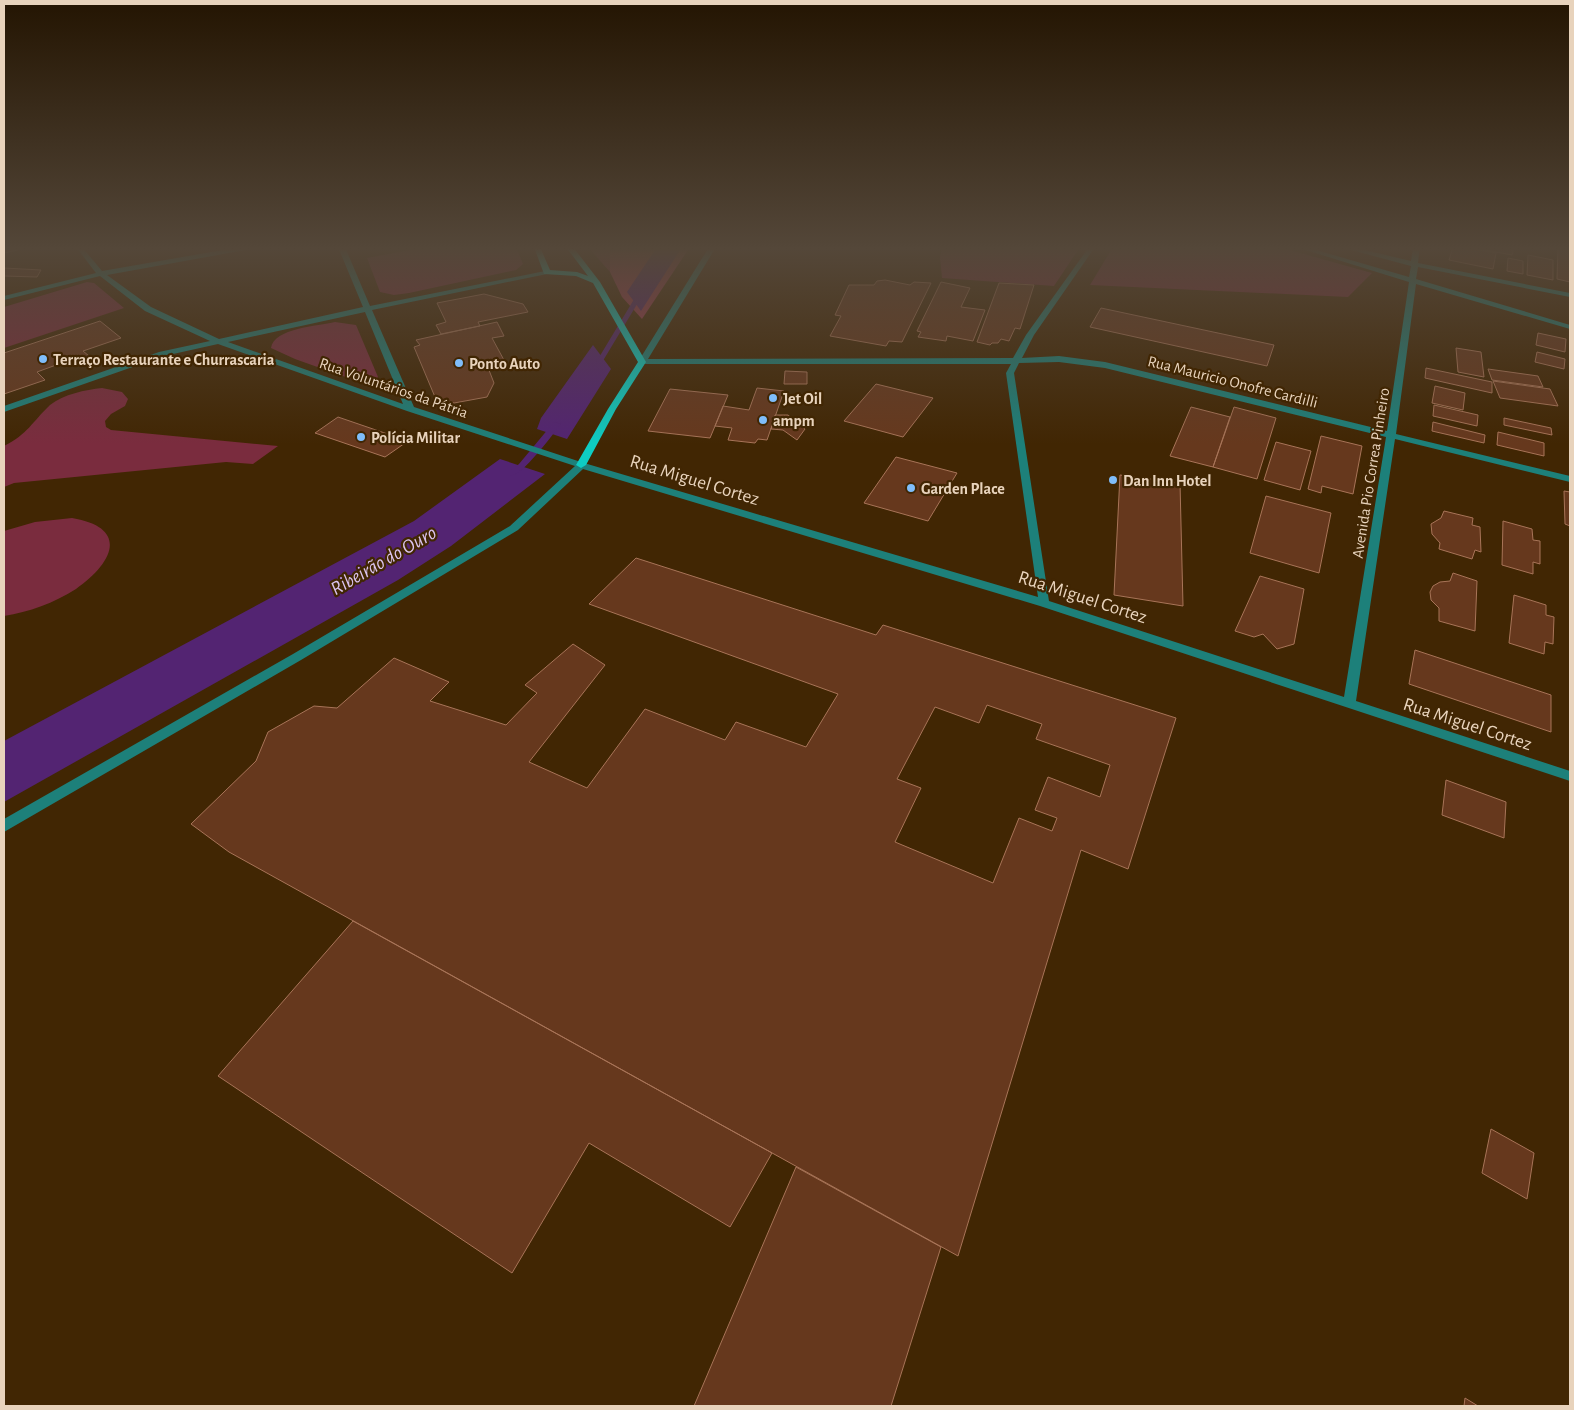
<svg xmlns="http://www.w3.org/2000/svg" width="1574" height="1410" viewBox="0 0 1574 1410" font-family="'Alegreya Sans',sans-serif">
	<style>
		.green { fill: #7a2c3e }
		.forest { fill: #9c3951 }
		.water { fill: #532472 }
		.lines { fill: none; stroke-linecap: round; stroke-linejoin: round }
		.stream { fill: #532472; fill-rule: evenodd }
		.building { fill: #66381d; stroke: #a87458; fill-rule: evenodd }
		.minor { fill: #1d807a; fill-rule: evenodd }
		.major { fill: #0eccc3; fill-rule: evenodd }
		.poi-dot { fill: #7fbdfa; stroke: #412603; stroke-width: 2 }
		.labels { text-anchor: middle; stroke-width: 4.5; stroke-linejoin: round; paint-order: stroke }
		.far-poi-label { font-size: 16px; font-weight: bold; fill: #e8d3bc; stroke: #412603; text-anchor: start }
		.far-street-label { font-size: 16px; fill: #e8d3bc; stroke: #412603 }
		.street-label { font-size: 19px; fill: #e8d3bc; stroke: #412603 }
		.water-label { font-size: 20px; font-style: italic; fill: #dbc3ef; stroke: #412603 }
	</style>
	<rect width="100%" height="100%" fill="#412603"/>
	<path class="green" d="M426,247H516L523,264L516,270L409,293L394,295L380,292L367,258Z
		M588,247H632L611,260L610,272Z
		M942,247H1080L1054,286L942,278L940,257Z
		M1113,247H1279L1372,273L1348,297L1090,285Z
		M87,282L94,283L124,308L4,348V307Z
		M335,322L356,325L378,377L377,382L373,385L365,384L295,359L271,348C274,328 318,326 335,322Z
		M102,388L122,392L128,399L125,406L111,414L105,421L106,427L111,430L278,446L253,464L226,462L14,483L4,487V446C28,434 32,422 50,405C64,394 85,390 102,388Z
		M72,518C131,528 112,564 76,589C54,603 29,612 4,616V531L35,522Z"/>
	<path class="forest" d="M632,247H690L642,319L622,297L610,272V250Z"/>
	<path class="water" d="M657,247H682L641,311L627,292Z
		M593,345L611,369L567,439L537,429L541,418Z
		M500,459L545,474L451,546L398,580L4,802V741L414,521Z"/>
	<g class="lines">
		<path class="stream" d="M642,289L645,291L598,369L593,370L592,369L639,291Z
			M554,422L561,424C552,435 522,477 509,476V472L519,464Z"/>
	</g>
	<path class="building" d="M10,247H31L4,253V248Z
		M1453,247H1464L1496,253L1493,269L1449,260Z
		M1469,247H1514L1512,255Z
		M1558,247L1570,249V282L1557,279Z
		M1528,255L1553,260V280L1527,275Z
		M1508,258L1523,261V274L1507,271Z
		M4,268L41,270L37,277L4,276Z
		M885,280L910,285L914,282L931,283L902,342L889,341L886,346L830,336L841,316L835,315L849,285H874L877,281Z
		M941,282L970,288L961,307L985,310L973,341L947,336L946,341L918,337L921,332L917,331Z
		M999,283L1034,285L1020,329L1015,328L1009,341L1001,339L998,343H992L990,345L977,342Z
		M484,294L523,304L528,312L478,322L480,326L441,334L436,325L446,322L437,303Z
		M1101,308L1274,345L1267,366L1090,327Z
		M100,321L121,338L83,351L89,356L69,363L67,361L37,372L45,380L4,394V353Z
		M497,322L504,336L492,338L505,362L487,365L494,383L487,397L454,403L435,397L414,347L420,345L416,340Z
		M1538,333L1566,339L1565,352L1536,345Z
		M1456,348L1481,352L1484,377L1458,372Z
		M1537,352L1565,359L1564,369L1535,362Z
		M1426,368L1492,382V393L1425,378Z
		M1488,369L1538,376L1543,387L1492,380Z
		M785,371L807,372V384H784Z
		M1493,381L1550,389L1558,406L1500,398Z
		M876,384L933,398L903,437L844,421Z
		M1435,386L1465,393L1463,410L1432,403Z
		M757,388L784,391L767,440L758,439L755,443L728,440L732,428L715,426L723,406L749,410Z
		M670,389L728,395L710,438L648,431Z
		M1434,405L1478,415L1477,426L1433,416Z
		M1191,407L1230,417L1213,467L1170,456Z
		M1234,407L1276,418L1257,479L1213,467Z
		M775,415H788L805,429L797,440L783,430L771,429Z
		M338,417L408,441L385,457L315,433Z
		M1504,418L1551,428L1552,435L1504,425Z
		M1433,422L1485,435L1484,443L1432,431Z
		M1498,432L1544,443V456L1497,445Z
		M1321,436L1362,446L1353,494L1322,486L1321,493L1308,489Z
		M1276,442L1311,451L1300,490L1264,480Z
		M896,457L957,473L928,521L864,503Z
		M1120,475L1180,483L1183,606L1114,595Z
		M1564,491L1570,492V526L1565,524Z
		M1266,496L1331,513L1319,573L1250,553Z
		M1444,511L1473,518L1472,525L1480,527L1481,552L1475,550L1472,559L1439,549L1440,543L1432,534L1431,524L1441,518Z
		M1503,521L1532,529L1533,540L1540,541V564L1533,562V574L1502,565Z
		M636,558L876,635L883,625L1176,718L1128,869L1081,850L958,1256L229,852L191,824L256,761L268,732L314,706L337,708L394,658L449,682L430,701L506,725L537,693L525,685L573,644L605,665L529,762L587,788L645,709L725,740L736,722L806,747L838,694L589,604ZM987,705L1042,724L1036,739L1110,765L1100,797L1048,777L1035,810L1057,818L1052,831L1019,818L993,883L895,842L921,788L897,779L935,707L979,723Z
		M1453,573L1477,581L1475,631L1439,621V608L1431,600L1430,592L1433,586L1440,582L1450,581Z
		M1260,576L1304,589L1294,644L1277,649L1263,634L1254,637L1235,631Z
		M1514,595L1546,605V615L1554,617L1553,644L1545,642L1544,654L1509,643Z
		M1415,650L1551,695V732L1409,684Z
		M1446,780L1506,802L1504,838L1442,815Z
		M353,921L772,1153L730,1227L589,1143L512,1273L218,1076Z
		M1491,1129L1534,1153L1527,1199L1482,1173Z
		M796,1167L941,1247L891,1406H694Z
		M1465,1398L1478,1406H1464Z"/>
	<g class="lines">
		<path class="minor" d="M76,247H82L102,271L240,247H254L251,249L107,275L151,307L219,339L363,307L338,247H345L370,306L550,270V274H547L372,310L414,407L584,463L1038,597L1006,373L1011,364H639L638,362L709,247H716L648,359L1013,358L1026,335L1089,247H1095L1034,335L1022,358L1059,356L1105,362L1387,431L1409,282L1296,247H1306L1409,277L1411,266L1340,247H1352L1411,261L1413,247H1420L1418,263L1570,293V297L1418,267L1416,279L1570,325V329L1416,284L1396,434L1570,476V482L1395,439L1356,701L1570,771V781L1040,606L583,469L518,530L301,660L4,832V819L293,654L510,526L575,466L407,411L218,344L164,356L4,412V406L159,352L210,341L145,311L100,276L4,300V296L96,273ZM365,312L403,404L228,342ZM1059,362L1105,368L1386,437L1344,697L1049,601L1014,373L1019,363Z"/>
		<path class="major" d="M534,247H540L550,270L577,272L588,276L566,247H573L600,282L646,362L616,409L586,465L581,468L576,465L608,409L638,362L593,283L576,276L544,274Z"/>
	</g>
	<linearGradient id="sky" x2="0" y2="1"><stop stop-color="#241502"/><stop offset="0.56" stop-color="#544739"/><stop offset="1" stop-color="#544739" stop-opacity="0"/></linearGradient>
	<rect width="1574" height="444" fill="url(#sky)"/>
	<g class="poi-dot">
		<circle cx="43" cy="359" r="5"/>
		<circle cx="459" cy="363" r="5"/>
		<circle cx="773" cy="398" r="5"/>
		<circle cx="763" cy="420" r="5"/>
		<circle cx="361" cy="437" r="5"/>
		<circle cx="1113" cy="480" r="5"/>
		<circle cx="911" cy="488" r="5"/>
	</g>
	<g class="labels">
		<g class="far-poi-label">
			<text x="53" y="365">Terraço Restaurante e Churrascaria</text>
			<text x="469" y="369">Ponto Auto</text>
			<text x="783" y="404">Jet Oil</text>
			<text x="773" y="426">ampm</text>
			<text x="371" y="443">Polícia Militar</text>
			<text x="1123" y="486">Dan Inn Hotel</text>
			<text x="921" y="494">Garden Place</text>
		</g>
		<g class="far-street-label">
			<text transform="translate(1233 381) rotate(14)" y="6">Rua Mauricio Onofre Cardilli</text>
			<text transform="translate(394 387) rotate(19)" y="6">Rua Voluntários da Pátria</text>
			<text transform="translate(1370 473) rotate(-81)" y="6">Avenida Pio Correa Pinheiro</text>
		</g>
		<g class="street-label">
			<text transform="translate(695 479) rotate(17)" y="7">Rua Miguel Cortez</text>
			<text transform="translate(1083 596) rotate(18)" y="7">Rua Miguel Cortez</text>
			<text transform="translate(1468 723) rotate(18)" y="7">Rua Miguel Cortez</text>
		</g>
		<g class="water-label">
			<text transform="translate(383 560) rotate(-30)" y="7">Ribeirão do Ouro</text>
		</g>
	</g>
	<rect width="1574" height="1410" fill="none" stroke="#e8d3bc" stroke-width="10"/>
</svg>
